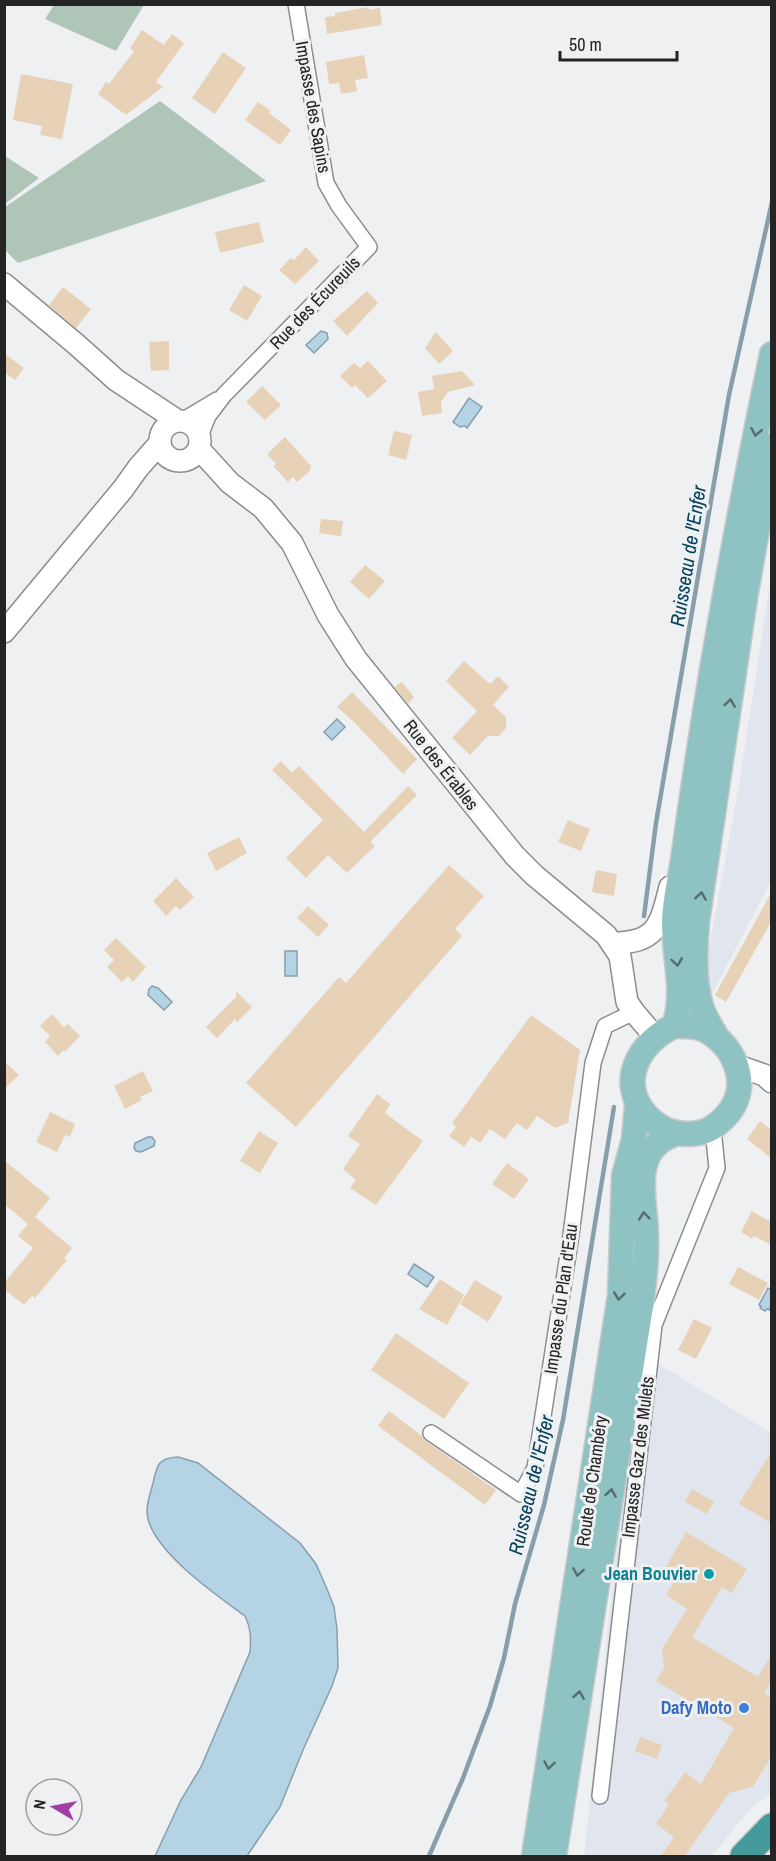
<svg xmlns="http://www.w3.org/2000/svg" width="776" height="1861" viewBox="0 0 776 1861" font-family="'Archivo Narrow',sans-serif">
	<style>
		.built { fill: #e1e5ee }
		.green { fill: #afc5b8 }
		.water { fill: #b4d3e5; stroke: #899eab; stroke-width: 1.5 }
		.lines { fill: none; stroke-linecap: round; stroke-linejoin: round }
		.stream { stroke: #899eab; stroke-width: 4.5 }
		.building { fill: #e7d2b8 }
		.street-casing { stroke: #8c8d8f; stroke-width: 18 }
		.secondary-casing { stroke: #8c8d8f; stroke-width: 24 }
		.primary-casing { stroke: #cacacb; stroke-width: 27 }
		.highway-casing { stroke: #cacacb; stroke-width: 30 }
		.street { stroke: #fff; stroke-width: 15 }
		.secondary { stroke: #fff; stroke-width: 21 }
		.primary { stroke: #8fc3c3; stroke-width: 24 }
		.highway { stroke: #459b9b; stroke-width: 27 }
		.oneway { stroke: #546c6c }
		.culture-dot { fill: #0f9aa8; stroke: #eff0f2; stroke-width: 2 }
		.shop-dot { fill: #3f7fe0; stroke: #eff0f2; stroke-width: 2 }
		.labels { text-anchor: middle; stroke-width: 6; stroke-linejoin: round; paint-order: stroke }
		.street-label { font-size: 18px; fill: #242425; stroke: #eff0f2 }
		.culture-label { font-size: 18px; font-weight: bold; fill: #0d838f; stroke: #eff0f2; text-anchor: end }
		.shop-label { font-size: 18px; font-weight: bold; fill: #366cbe; stroke: #eff0f2; text-anchor: end }
		.water-label { font-size: 20px; font-style: italic; fill: #04415b; stroke: #eff0f2 }
	</style>
	<rect width="100%" height="100%" fill="#eff0f2"/>
	<path class="built" d="M771,577V881L710,998L704,974L738,791Z
		M643,1354L771,1433V1793L750,1809L712,1856H584L621,1505Z"/>
	<path class="green" d="M54,5V4L144,5L116,51L45,19Z
		M160,101L266,181L18,263L5,250V207Z
		M5,156L39,178L5,204Z"/>
	<path class="water" d="M321,331L327,333L328,339L314,353L306,345Z
		M469,398L482,407L467,428L465,426L460,427L453,422Z
		M337,719L345,727L332,740L324,732Z
		M285,951H297V976H285Z
		M152,986L158,988L172,1002L164,1010L148,995L149,989Z
		M148,1137H152L155,1141L154,1146L141,1152L136,1151L134,1148L135,1143Z
		M414,1264L434,1277L427,1287L408,1274Z
		M768,1288L771,1290V1305L769,1310L767,1309L765,1311L760,1308L761,1306L759,1305Z
		M178,1457L198,1463L300,1543L316,1564L327,1589L334,1607L337,1629L338,1668L332,1686L303,1750L280,1807L247,1856H155L181,1800L201,1767L250,1652C251,1638 251,1628 245,1616C216,1595 157,1554 148,1519C145,1506 150,1496 153,1483C157,1465 158,1458 178,1457Z"/>
	<g class="lines">
		<path class="stream" d="M644,916L656,823L729,395L772,202
			M429,1856L463,1778L490,1706L504,1658L515,1604L544,1505L563,1420L614,1107"/>
	</g>
	<path class="building" d="M369,7V10L380,8L382,25L327,34L325,17L335,16V13Z
		M142,30L164,45L172,34L184,43L156,82L163,87L126,115L98,94L106,82L109,84L134,51L130,48Z
		M223,52L246,68L215,114L192,98Z
		M364,55L368,78L355,80L357,91L341,94L339,83L329,84L326,62Z
		M21,74L73,84L62,139L40,135L42,126L13,120Z
		M258,102L271,111L269,113L291,130L280,145L245,120Z
		M259,222L264,242L220,253L215,232Z
		M306,247L319,261L295,284L279,270L291,258L294,260Z
		M244,285L262,296L247,321L229,310Z
		M63,287L91,309L76,328L49,305Z
		M367,291L378,303L347,336L333,321Z
		M436,332L453,351L439,364L425,348Z
		M169,341V370L151,371L149,342Z
		M4,353L24,368L15,380L4,372Z
		M368,361L387,381L368,398L355,385L352,388L340,376L354,363L360,368Z
		M462,371L475,385L448,392L441,402L442,413L422,416L418,392L434,389L432,376Z
		M262,386L281,405L265,420L246,402Z
		M394,431L412,435L406,460L388,455Z
		M285,437L311,466L309,472L297,482L293,477L288,482L273,466L276,464L267,454Z
		M321,519L343,521L341,536L319,533Z
		M365,565L385,581L369,599L350,582Z
		M464,661L490,684L498,676L509,687L493,705L506,717V728L499,736H488L470,755L452,738L477,711L446,681Z
		M402,682L414,697L408,704L395,687Z
		M352,692L417,759L403,774L354,722L337,707Z
		M281,761L292,773L299,766L364,832L408,786L417,795L372,840L371,842L375,846L347,873L328,855L306,878L286,858L323,820L272,770Z
		M568,820L590,829L581,851L558,842Z
		M239,837L247,853L216,871L207,853Z
		M449,865L484,896L455,929L462,936L296,1127L246,1083L339,977L346,983Z
		M596,870L617,874L614,896L592,892Z
		M176,878L194,897L180,910L176,906L166,916L153,901Z
		M771,893V922L726,1002L715,995Z
		M308,906L329,925L318,937L297,918Z
		M116,938L146,967L133,982L128,976L122,982L107,967L114,960L104,950Z
		M236,991L252,1007L236,1023V1018L217,1038L206,1027L236,997Z
		M52,1014L64,1027L68,1024L80,1036L65,1052L63,1050L58,1056L45,1042L50,1036L40,1026Z
		M531,1015L580,1050L568,1123L555,1128L537,1116L527,1130L517,1123L505,1139L490,1129L480,1143L471,1137L464,1147L449,1136L456,1127L452,1123Z
		M4,1061L19,1075L4,1089Z
		M143,1071L153,1091L140,1097L142,1100L125,1109L114,1086Z
		M377,1094L390,1104L385,1113L423,1141L376,1205L350,1188L356,1180L343,1169L360,1144L348,1136Z
		M50,1112L75,1124L70,1137L65,1135L57,1152L36,1142Z
		M760,1121L771,1130V1158L747,1139Z
		M259,1131L278,1143L260,1173L240,1161Z
		M4,1160L50,1198L35,1217L72,1248L64,1258L67,1260L35,1298L32,1296L24,1305L4,1289V1283L33,1248L18,1236L28,1224L4,1204Z
		M507,1163L529,1179L514,1199L492,1184Z
		M752,1211L771,1222V1245L754,1236L752,1239L741,1232Z
		M738,1267L768,1283L759,1300L729,1284Z
		M440,1279L464,1295L447,1325L419,1309Z
		M475,1280L503,1297L488,1322L460,1304Z
		M694,1319L712,1328L696,1359L678,1350Z
		M396,1333L469,1383L444,1419L371,1370Z
		M389,1411L422,1436L426,1441L496,1490L485,1505L378,1426Z
		M771,1452V1523L739,1504Z
		M692,1489L714,1502L707,1514L685,1502Z
		M686,1532L747,1569L732,1593L722,1587L692,1637L758,1677L771,1655V1681L764,1693L771,1698V1757L753,1787L729,1793L684,1857H660L674,1837L656,1824L669,1804L664,1801L685,1772L701,1784L734,1728L656,1681L664,1668L662,1649L687,1609L666,1595L677,1576L665,1569Z
		M640,1737L662,1745L657,1759L635,1751Z"/>
	<g class="lines">
		<defs>
			<path id="street" d="M182,421L217,400
				M200,436L208,416L224,395L369,247L339,206L326,183L296,4
				M431,1433L521,1494L535,1468L571,1235L593,1063L605,1026L634,1012
				M600,1796L654,1325L717,1168L713,1129"/>
			<path id="secondary" d="M4,284L77,345L116,380L178,421
				M160 441a20 20 0 1 1 40 0a20 20 0 1 1-40 0Z
				M199,449L230,483L263,508L292,543L328,615L356,659L515,856L534,875L606,935L620,956L627,1002L634,1012L656,1038
				M4,632L123,489L138,468L160,443
				M612,943C656,943 660,927 670,887
				M738,1066L764,1075L772,1082"/>
			<path id="primary" d="M674,1026C686,992 674,958 674,923C674,902 680,880 683,860C706,690 737,521 772,354
				M674,1026C684,1026 696,1025 705,1030C738,1047 752,1090 725,1117C713,1129 706,1133 690,1134C671,1134 658,1128 646,1115C617,1082 639,1042 674,1026Z
				M718,1039C712,1028 704,1017 701,1006C693,978 695,949 697,922L745,598L772,446
				M534,1856L620,1295L624,1176L634,1139L637,1105
				M554,1856L641,1306C644,1283 647,1260 646,1236C646,1199 628,1150 675,1134"/>
			<path id="highway" d="M744,1856L772,1827"/>
		</defs>
		<use href="#street" class="street-casing"/>
		<use href="#secondary" class="secondary-casing"/>
		<use href="#primary" class="primary-casing"/>
		<use href="#highway" class="highway-casing"/>
		<use href="#street" class="street"/>
		<use href="#secondary" class="secondary"/>
		<use href="#primary" class="primary"/>
		<use href="#highway" class="highway"/>
	</g>
	<defs><path id="oneway-chevron" d="M-2-3.5L2.5 0L-2 3.5" fill="none" stroke-width="1.6" stroke-linecap="round" stroke-linejoin="round" transform="scale(1.5)"/></defs>
	<g class="oneway">
		<use href="#oneway-chevron" transform="translate(756 432) rotate(101)"/>
		<use href="#oneway-chevron" transform="translate(730 703) rotate(-82)"/>
		<use href="#oneway-chevron" transform="translate(701 896) rotate(-81)"/>
		<use href="#oneway-chevron" transform="translate(677 962) rotate(82)"/>
		<use href="#oneway-chevron" transform="translate(644 1216) rotate(-96)"/>
		<use href="#oneway-chevron" transform="translate(619 1296) rotate(97)"/>
		<use href="#oneway-chevron" transform="translate(611 1493) rotate(-81)"/>
		<use href="#oneway-chevron" transform="translate(578 1572) rotate(99)"/>
		<use href="#oneway-chevron" transform="translate(579 1695) rotate(-81)"/>
		<use href="#oneway-chevron" transform="translate(549 1765) rotate(99)"/>
	</g>
	<circle class="culture-dot" cx="709" cy="1574" r="6"/>
	<circle class="shop-dot" cx="744" cy="1708" r="6"/>
	<g class="labels">
		<g class="street-label">
			<text transform="translate(313 107) rotate(80)" y="6">Impasse des Sapins</text>
			<text transform="translate(315 303) rotate(-46)" y="6">Rue des Écureuils</text>
			<text transform="translate(441 765) rotate(52)" y="6">Rue des Érables</text>
			<text transform="translate(561 1299) rotate(-82)" y="6">Impasse du Plan d'Eau</text>
			<text transform="translate(638 1457) rotate(-83)" y="6">Impasse Gaz des Mulets</text>
			<text transform="translate(592 1481) rotate(-82)" y="6">Route de Chambéry</text>
		</g>
		<g class="culture-label">
			<text x="697" y="1580">Jean Bouvier</text>
		</g>
		<g class="shop-label">
			<text x="732" y="1714">Dafy Moto</text>
		</g>
		<g class="water-label">
			<text transform="translate(688 556) rotate(-81)" y="7">Ruisseau de l'Enfer</text>
			<text transform="translate(531 1485) rotate(-77)" y="7">Ruisseau de l'Enfer</text>
		</g>
	</g>
	<rect width="776" height="1861" fill="none" stroke="#242425" stroke-width="12"/>
	<g transform="translate(54 1807) rotate(280)"><circle r="28" fill="#eff0f2" stroke="#9e9ea0" stroke-width="1.5"/>
	<path d="M0-4.5L10 22L0 15L-10 22Z" fill="#9f3ea5"/>
	<text y="-9" font-size="16" font-weight="bold" text-anchor="middle" fill="#242425">N</text>
	</g>
	<path d="M560 51v9h117v-9" fill="none" stroke="#242425" stroke-width="3"/>
	<text x="569" y="51" font-size="18" fill="#242425" stroke="#eff0f2" stroke-width="4.5" paint-order="stroke">50 m</text>
</svg>
